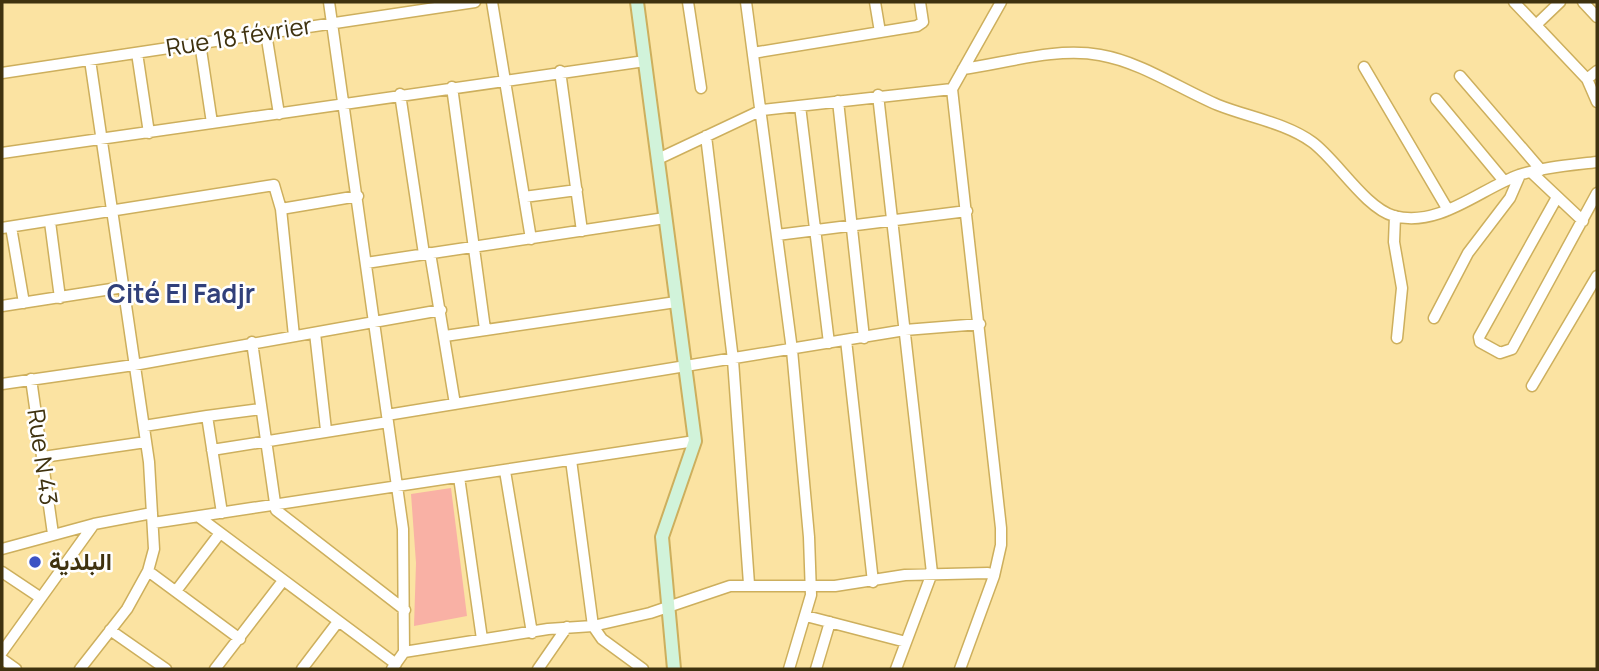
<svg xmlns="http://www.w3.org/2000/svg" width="1599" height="671" viewBox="0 0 1599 671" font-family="Manrope,Vazirmatn,sans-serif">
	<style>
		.green { fill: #f9b1a5 }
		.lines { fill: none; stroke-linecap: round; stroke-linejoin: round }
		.street-casing { stroke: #cdaf5d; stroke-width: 13 }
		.secondary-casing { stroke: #cdaf5d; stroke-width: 16 }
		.street { stroke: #fff; stroke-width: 10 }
		.secondary { stroke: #d1f3da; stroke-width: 12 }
		.poi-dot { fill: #3b52c4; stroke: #fff; stroke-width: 2.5 }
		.labels { text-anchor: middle; stroke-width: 5; stroke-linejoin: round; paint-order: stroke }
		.street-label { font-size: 24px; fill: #3f320f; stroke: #fff }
		.poi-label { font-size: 24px; font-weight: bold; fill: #3f320f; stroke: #fff; text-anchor: start }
		.neighbourhood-label { font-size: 26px; font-weight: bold; fill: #31407a; stroke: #fff }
	</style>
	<rect width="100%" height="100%" fill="#fbe3a2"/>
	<path class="green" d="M451,488L467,616L414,626L416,563L411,494Z"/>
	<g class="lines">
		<defs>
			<path id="street" d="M329,2L403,529L404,652L392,669
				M492,2L531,239
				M688,2L701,88
				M746,2L792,350L809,537L811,595L789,669
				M875,2L880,32
				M1514,2L1587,79L1597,102
				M1583,2L1597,17
				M1537,24L1560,2
				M266,33L279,114
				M200,43L212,123
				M137,53L149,133
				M753,53L917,26L923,22L920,2
				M1364,67L1448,210
				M963,69C1006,63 1056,47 1100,55C1141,62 1180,89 1218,105C1248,117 1286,123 1312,142C1336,159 1365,208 1394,216C1439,228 1480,189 1519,175C1543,167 1572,165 1597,162
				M560,71L582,231
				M2,73L475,2
				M1460,76L1541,170
				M1587,79L1597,71
				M452,87L485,329
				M400,94L424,254
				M878,95L932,573L896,669
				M1436,99L1504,181
				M838,101L864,338
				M800,106L829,343
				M706,136L733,360L749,584
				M2,153L645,61
				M658,159L762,110L952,89
				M1531,172L1583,221
				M524,197L577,190
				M1556,199L1479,337L1480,342L1500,353L1512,349L1597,193
				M281,209L358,196
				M1395,216L1394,242L1402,288L1397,338
				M50,222L60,298
				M11,227L24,303
				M2,228L274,185L281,209L294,336
				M777,235L967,211
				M430,253L455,404
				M366,263L665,218
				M2,306L124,287
				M1434,318L1468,253L1510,198L1520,175
				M315,333L326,430
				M445,336L676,302
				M846,340L873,582
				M252,342L276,510L405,610
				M31,379L53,534
				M2,384L134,365L441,310
				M1532,386L1597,276
				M387,415L905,330L980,324
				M144,426L207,416
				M212,450L388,422
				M43,457L146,442
				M571,460L593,626L650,613L730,586H835L905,575L988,573L994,576L960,669
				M505,471L532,633
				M459,477L482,639
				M222,513L207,416L261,409
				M199,517L396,664
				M153,523L695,441
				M2,549L94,524L152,513
				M148,571L240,639
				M2,572L41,598
				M994,576L1001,545V528L952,89L1001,2
				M176,591L220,533
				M806,616L906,642
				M110,630L166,669
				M2,652L94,524
				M404,652L548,629L593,626L602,639L643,669
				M2,659L16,669
				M80,669L127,609L148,571L154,549L149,462L90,60
				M215,669L282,582
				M302,669L337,623
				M538,669L567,627
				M816,669L830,622"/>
			<path id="secondary" d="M637,2L695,441L662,537L674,669"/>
		</defs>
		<use href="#street" class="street-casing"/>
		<use href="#secondary" class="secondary-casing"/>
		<use href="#street" class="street"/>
		<use href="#secondary" class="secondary"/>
	</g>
	<circle class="poi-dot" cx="35" cy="562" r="7"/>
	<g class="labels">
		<g class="street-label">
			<text transform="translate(239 37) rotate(-9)" y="8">Rue 18 février</text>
			<text transform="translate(42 457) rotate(82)" y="8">Rue N 43</text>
		</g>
		<g class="poi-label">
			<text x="49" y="570">البلدية</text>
		</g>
		<g class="neighbourhood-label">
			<text x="181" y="303">Cité El Fadjr</text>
		</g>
	</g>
	<rect width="1599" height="671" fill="none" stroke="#3f320f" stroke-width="7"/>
</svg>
